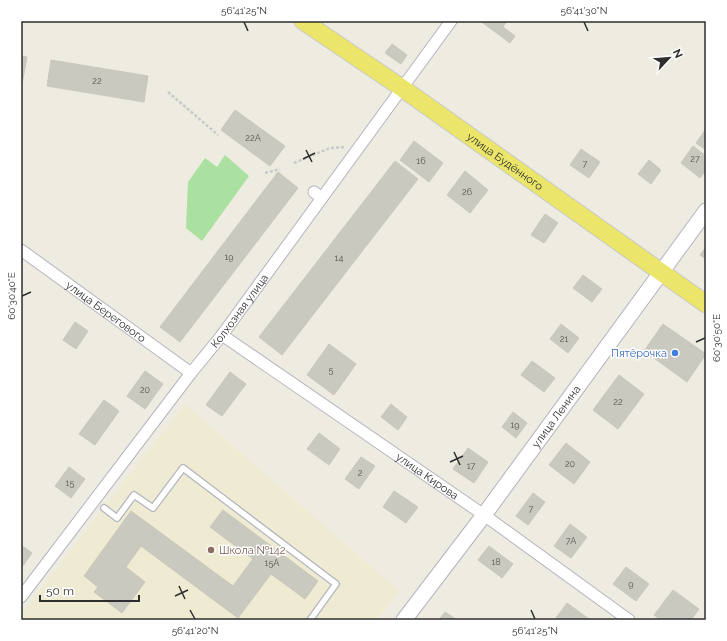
<svg xmlns="http://www.w3.org/2000/svg" width="727" height="641" viewBox="0 0 727 641" font-family="Raleway,sans-serif">
	<style>
		.education { fill: #eeebd2 }
		.green { fill: #aae1a1 }
		.building { fill: #cac9bf; stroke: #cac7ba }
		.lines { fill: none; stroke-linecap: round; stroke-linejoin: round }
		.lane-casing { stroke: #b4b4c0; stroke-width: 8 }
		.street-casing { stroke: #b4b4c0; stroke-width: 13 }
		.secondary-casing { stroke: #b4b4c0; stroke-width: 17 }
		.primary-casing { stroke: #c9c9c9; stroke-width: 19 }
		.path { stroke: #c9c9c9; stroke-width: 2.5; stroke-dasharray: 3 2; stroke-linecap: butt }
		.lane { stroke: #fff; stroke-width: 5.5 }
		.street { stroke: #fff; stroke-width: 11 }
		.secondary { stroke: #fff; stroke-width: 15 }
		.primary { stroke: #ebe669; stroke-width: 17 }
		.ticks { fill: none; stroke: #2e2e2e; stroke-width: 1.5 }
		.shop-dot { fill: #3f7fe0; stroke: #fff; stroke-width: 1.5 }
		.education-dot { fill: #8d6e63; stroke: #fff; stroke-width: 1.5 }
		.labels { text-anchor: middle; stroke-width: 3; stroke-linejoin: round; paint-order: stroke }
		.number-label { font-size: 9px; fill: #555552 }
		.street-label { font-size: 11px; fill: #2e2e2e; stroke: #fff }
		.shop-label { font-size: 11px; fill: #366cbe; stroke: #fff; text-anchor: end }
		.education-label { font-size: 11px; fill: #785e54; stroke: #fff; text-anchor: start }
		.neatline { fill: none; stroke: #2e2e2e; stroke-width: 1.5 }
		.ticks-label { font-size: 10px; text-anchor: middle; fill: #2e2e2e }
	</style>
	<rect width="100%" height="100%" fill="#eeebe1"/>
	<path class="education" d="M185,404L399,591L377,620H21V614Z"/>
	<path class="green" d="M225,155L249,176L202,241L186,228L188,182L205,158L217,167Z"/>
	<path class="building" d="M485,21H507L503,27L515,36L510,43L483,23Z
		M392,44L407,55L401,64L385,53Z
		M21,56L27,57L22,84H21Z
		M51,60L148,76L144,102L47,86Z
		M235,110L285,146L270,166L221,130Z
		M706,129V150L696,143Z
		M414,141L443,163L429,182L400,160Z
		M693,146L706,156V170L700,178L681,163Z
		M581,149L600,162L589,178L570,165Z
		M649,160L661,170L651,184L638,174Z
		M395,161L418,179L282,355L259,337Z
		M465,171L488,190L470,213L447,195Z
		M278,172L298,188L180,342L160,327Z
		M545,214L558,223L544,243L531,235Z
		M706,247V259L700,255Z
		M583,275L602,289L592,302L573,288Z
		M75,322L88,331L76,349L63,340Z
		M561,324L579,338L568,353L550,339Z
		M663,324L706,354L687,382L644,351Z
		M329,344L356,364L334,395L307,375Z
		M532,361L555,378L544,392L521,375Z
		M145,371L163,384L145,409L127,396Z
		M230,372L246,384L222,416L206,405Z
		M619,375L644,394L618,429L593,410Z
		M104,400L119,411L95,445L79,434Z
		M391,404L407,417L398,430L381,417Z
		M513,412L527,423L516,438L502,427Z
		M319,433L340,449L329,465L307,449Z
		M566,443L590,462L574,484L549,465Z
		M468,448L488,462L474,483L453,469Z
		M361,457L375,466L359,489L345,479Z
		M69,467L85,479L71,498L55,486Z
		M394,491L418,507L406,523L383,507Z
		M533,493L545,502L528,525L516,516Z
		M223,510L318,581L305,599L271,574L238,618L141,546L126,567L145,582L122,613L94,592L98,587L84,576L131,511L233,586L253,559L210,527Z
		M570,524L587,537L571,558L554,546Z
		M21,545L32,553L22,567H21Z
		M489,546L513,564L502,578L478,560Z
		M626,567L649,584L636,601L613,584Z
		M673,590L699,609L691,620H661L654,615Z
		M567,603L589,619L588,620H559L556,618Z
		M445,612L457,620H439Z"/>
	<g class="lines">
		<defs>
			<path id="lane" d="M104,508L117,518L134,495L153,508L183,468L336,584L310,620"/>
			<g id="street">
				<path d="M314,192L322,198"/>
				<path id="s1" d="M21,250L191,373"/>
				<path id="s2" d="M222,335L484,515L629,620"/>
				<path id="s3" d="M21,597L191,373L222,335L451,21"/>
			</g>
			<g id="secondary">
				<path id="s4" d="M404,620L484,515L706,211"/>
			</g>
			<g id="primary">
				<path id="s5" d="M303,21L402,88L706,304"/>
			</g>
		</defs>
		<use href="#lane" class="lane-casing"/>
		<use href="#street" class="street-casing"/>
		<use href="#secondary" class="secondary-casing"/>
		<use href="#primary" class="primary-casing"/>
		<path class="path" d="M168,92L218,135
			M294,163L330,148L345,147
			M265,173L280,169"/>
		<use href="#lane" class="lane"/>
		<use href="#street" class="street"/>
		<use href="#secondary" class="secondary"/>
		<use href="#primary" class="primary"/>
	</g>
	<path class="ticks" d="M244,22L248,31M584,22L588,31M306,150L312,162M303,159L315,153M22,296L31,292M696,342L705,338M454,452L460,465M450,462L463,456M179,586L185,599M175,596L188,590M190,610L195,619M531,610L535,619"/>
	<circle class="shop-dot" cx="675" cy="353" r="4"/>
	<circle class="education-dot" cx="211" cy="550" r="4"/>
	<g class="labels">
		<g class="number-label">
			<text x="97" y="84">22</text>
			<text x="253" y="141">22А</text>
			<text x="695" y="162">27</text>
			<text x="421" y="164">16</text>
			<text x="585" y="167">7</text>
			<text x="467" y="195">26</text>
			<text x="229" y="260">19</text>
			<text x="339" y="261">14</text>
			<text x="564" y="342">21</text>
			<text x="331" y="373">5</text>
			<text x="145" y="393">20</text>
			<text x="618" y="405">22</text>
			<text x="515" y="428">19</text>
			<text x="570" y="467">20</text>
			<text x="471" y="469">17</text>
			<text x="360" y="476">2</text>
			<text x="70" y="486">15</text>
			<text x="531" y="512">7</text>
			<text x="571" y="544">7А</text>
			<text x="496" y="565">18</text>
			<text x="272" y="566">15А</text>
			<text x="631" y="587">9</text>
		</g>
		<g class="street-label">
			<text dy="4" stroke="none"><textPath href="#s5" startOffset="246">улица Будённого</textPath></text>
			<text dy="4" stroke="none"><textPath href="#s1" startOffset="105">улица Берегового</textPath></text>
			<text dy="4" stroke="none"><textPath href="#s3" startOffset="360">Колхозная улица</textPath></text>
			<text dy="4" stroke="none"><textPath href="#s4" startOffset="254">улица Ленина</textPath></text>
			<text dy="4" stroke="none"><textPath href="#s2" startOffset="249">улица Кирова</textPath></text>
		</g>
		<g class="shop-label">
			<text x="667" y="357">Пятёрочка</text>
		</g>
		<g class="education-label">
			<text x="219" y="554">Школа №142</text>
		</g>
	</g>
	<rect width="727" height="641" fill="none" stroke="#ffffff" stroke-width="44"/>
	<g transform="translate(669 58) rotate(64)" stroke="#ffffff" stroke-width="3" paint-order="stroke">
	<path d="M0-3L7 15L0 10L-7 15Z" fill="#2e2e2e"/>
	<text y="-6" font-size="11" font-weight="bold" text-anchor="middle" fill="#2e2e2e">N</text>
	</g>
	<path d="M40 595v6h99v-6" fill="none" stroke="#2e2e2e" stroke-width="2"/>
	<text x="46" y="595" font-size="12" fill="#2e2e2e" stroke="#ffffff" stroke-width="3" paint-order="stroke">50 m</text>
	<rect x="22" y="22" width="683" height="597" class="neatline"/>
	<g class="ticks-label">
		<text x="244" y="14">56°41'25"N</text>
		<text x="584" y="14">56°41'30"N</text>
		<text transform="translate(11 296) rotate(-90)" y="4">60°30'40"E</text>
		<text transform="translate(716 338) rotate(-90)" y="4">60°30'50"E</text>
		<text x="195" y="634">56°41'20"N</text>
		<text x="535" y="634">56°41'25"N</text>
	</g>
</svg>
